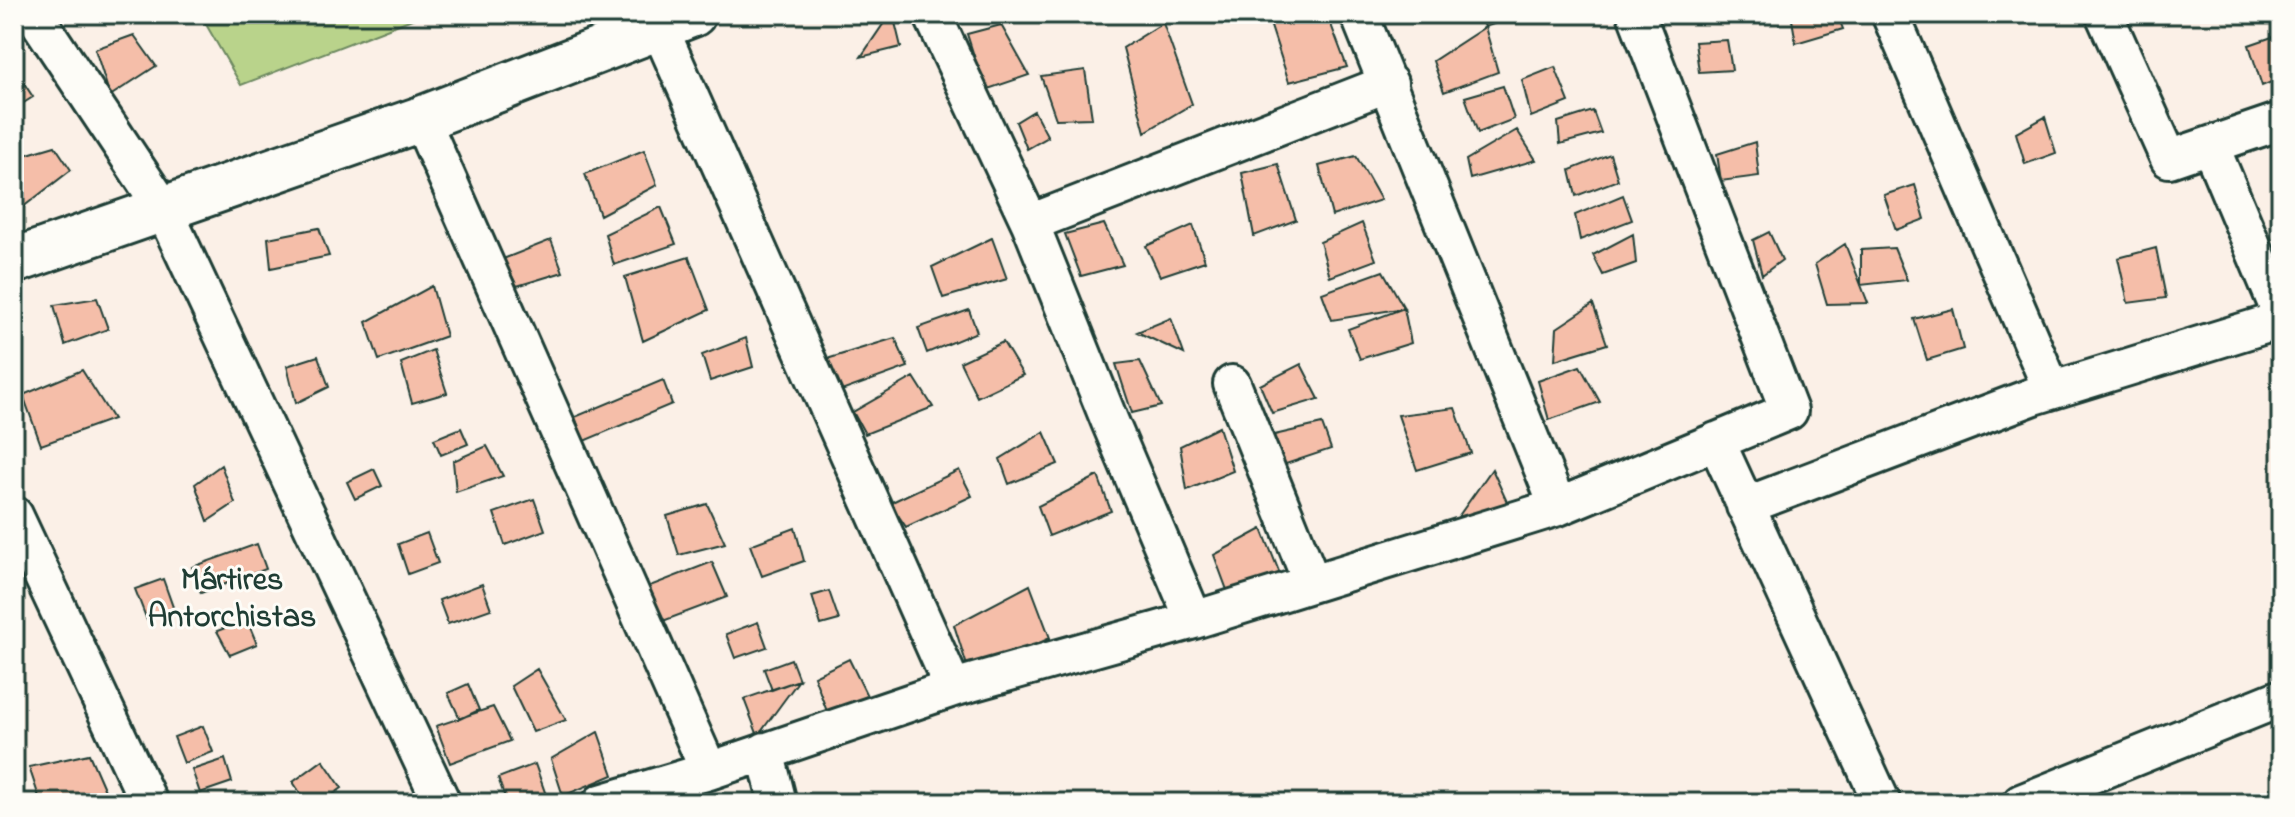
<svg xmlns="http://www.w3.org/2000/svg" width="2295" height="817" viewBox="0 0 2295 817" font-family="'Indie Flower',sans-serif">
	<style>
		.green { fill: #b9d38b; stroke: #6c8860; stroke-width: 2 }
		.building { fill: #f5bea9; stroke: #1f3d34; stroke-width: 2 }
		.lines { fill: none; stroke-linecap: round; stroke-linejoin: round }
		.minor-casing { stroke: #1f3d34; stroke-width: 42 }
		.tertiary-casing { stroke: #1f3d34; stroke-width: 50 }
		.minor { stroke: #fdfcf7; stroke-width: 36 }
		.tertiary { stroke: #fdfcf7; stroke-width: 44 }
		.labels { text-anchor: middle; stroke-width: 6; stroke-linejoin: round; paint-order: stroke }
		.quarter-label { font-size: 32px; font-weight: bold; fill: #1f3d34; stroke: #fdfcf7 }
	</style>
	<rect width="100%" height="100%" fill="#fbf0e7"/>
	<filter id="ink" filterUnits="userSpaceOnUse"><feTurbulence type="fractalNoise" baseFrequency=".0125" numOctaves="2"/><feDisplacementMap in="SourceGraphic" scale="16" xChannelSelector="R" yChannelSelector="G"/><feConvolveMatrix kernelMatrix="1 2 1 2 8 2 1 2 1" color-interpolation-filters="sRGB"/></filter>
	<g filter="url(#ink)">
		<path class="green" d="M200,14H425L241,85Z"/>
		<path class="building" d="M890,14H893L901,47L861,57Z
			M1267,14H1327L1347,67L1289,82Z
			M1480,14H1522L1485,27Z
			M1791,14H1837L1843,29L1796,43Z
			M2018,14H2046L2021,24Z
			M1163,23L1192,104L1145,132L1123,48Z
			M1001,25L1029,75L985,90L967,34Z
			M1485,27L1498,72L1444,92L1433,61Z
			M134,35L156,66L110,96L95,49Z
			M2278,35L2281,40V78L2262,86L2249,45Z
			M1727,40L1732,70L1699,72L1695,42Z
			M1555,67L1569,102L1531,117L1522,80Z
			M14,68L33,97L14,109Z
			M1085,70L1092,118L1056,119L1041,76Z
			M1503,86L1514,119L1478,133L1465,97Z
			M1034,111L1048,137L1027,149L1016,122Z
			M1593,111L1601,133L1560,144L1558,122Z
			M2045,117L2056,153L2025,164L2016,133Z
			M1517,130L1536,160L1470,179L1466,160Z
			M1755,142L1759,176L1721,181L1717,154Z
			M55,146L71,170L14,214V158Z
			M644,150L657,185L600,215L585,174Z
			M1610,154L1618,180L1576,196L1570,170Z
			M1356,156L1381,200L1332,216L1319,166Z
			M1278,164L1296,220L1254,236L1242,173Z
			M1915,185L1925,219L1896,230L1884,195Z
			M1623,195L1632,220L1580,240L1575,215Z
			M661,207L676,244L614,265L605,234Z
			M1362,223L1376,260L1330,277L1320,242Z
			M1104,224L1123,265L1081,276L1065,234Z
			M1193,225L1205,261L1160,276L1146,246Z
			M319,228L329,256L271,268L268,238Z
			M1769,232L1782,260L1762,275L1753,240Z
			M1633,234L1636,263L1603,275L1593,255Z
			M992,238L1007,279L943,298L932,267Z
			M551,240L563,272L517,286L503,259Z
			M1845,244L1861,285L1868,303L1827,304L1815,264Z
			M1894,248L1907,280L1861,285V250Z
			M2156,248L2166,298L2128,303L2118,258Z
			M689,257L709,310L643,341L625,277Z
			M1383,271L1404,308L1332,320L1322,293Z
			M432,286L446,336L379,360L366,322Z
			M97,298L108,329L65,345L54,305Z
			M1593,304L1607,344L1555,360L1557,328Z
			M1404,308L1411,343L1360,359L1348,329Z
			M1953,309L1963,349L1927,360L1914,319Z
			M969,310L977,332L927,353L918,328Z
			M1171,318L1184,354L1137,332Z
			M746,338L753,367L710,381L702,355Z
			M895,338L908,367L836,393L827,359Z
			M1003,342L1023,375L977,397L960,362Z
			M433,350L447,393L412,403L401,363Z
			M318,356L329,387L296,403L287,366Z
			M1140,361L1161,406L1132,413L1116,364Z
			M1301,364L1319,399L1272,413L1260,385Z
			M1580,366L1600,402L1549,420L1538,381Z
			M82,370L113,419L41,445L23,395Z
			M914,377L933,407L865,434L853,412Z
			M663,380L672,404L584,441L575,417Z
			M1455,408L1471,453L1417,470L1398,415Z
			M1322,424L1331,449L1277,467L1270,436Z
			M1219,427L1233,471L1187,490L1180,446Z
			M461,428L468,444L441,455L434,439Z
			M1044,432L1058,464L1009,484L1000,459Z
			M487,446L503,476L456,492L453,461Z
			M221,465L235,503L208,521L195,484Z
			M374,469L382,486L355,499L347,482Z
			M1492,469L1508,504L1458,517Z
			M959,470L972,496L906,527L890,503Z
			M1098,476L1111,511L1049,536L1038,506Z
			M534,499L545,530L505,545L494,513Z
			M707,504L725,543L679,555L667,516Z
			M795,528L804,561L762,576L750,545Z
			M1262,529L1280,574L1227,590L1214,555Z
			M427,533L438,563L408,574L398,544Z
			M257,544L266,569L201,593L192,567Z
			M712,562L727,597L655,624L642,589Z
			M163,579L174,610L147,620L135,589Z
			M482,584L491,609L448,624L439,600Z
			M1030,585L1050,638L970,675L954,625Z
			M829,591L839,620L821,625L812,596Z
			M247,620L257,644L230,655L217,631Z
			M758,622L767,647L735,658L726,634Z
			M791,659L799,680L772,690L764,669Z
			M849,659L872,706L829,717L814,676Z
			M537,669L566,720L533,732L511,686Z
			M799,680L758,736L744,699Z
			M468,684L479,710L460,719L448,693Z
			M493,707L510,741L450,763L436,726Z
			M203,726L213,752L184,763L174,737Z
			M598,732L613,775L563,796L551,759Z
			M89,754L106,793L79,803H41L29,767Z
			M225,759L232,782L200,793L192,770Z
			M323,760L342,788L321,803H307L293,782Z
			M535,764L547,798L533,803H507L498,778Z"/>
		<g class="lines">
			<defs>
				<path id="minor" d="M34,14L163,208L442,803
					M932,14L1030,223L1110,422L1194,620
					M1359,14L1558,507
					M1890,14L2052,390
					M2104,14L2169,159L2281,121
					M659,27L953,688
					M421,119L709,771
					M2210,145L2281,314
					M1030,223L1389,83
					M1232,384L1312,583
					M1716,441L1882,803
					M1745,506L2034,396L2281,320
					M14,515L149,803
					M765,751L778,803
					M601,803L709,771L953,688L1194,620L1558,507L1789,411L1636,14
					M2021,803L2281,698"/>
				<path id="tertiary" d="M14,261L421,119L693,14"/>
			</defs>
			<use href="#minor" class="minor-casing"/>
			<use href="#tertiary" class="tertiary-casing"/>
			<use href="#minor" class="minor"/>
			<use href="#tertiary" class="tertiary"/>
		</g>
	</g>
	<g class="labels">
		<g class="quarter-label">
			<text x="232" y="589">Mártires<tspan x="232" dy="37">Antorchistas</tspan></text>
		</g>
	</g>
	<rect width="2295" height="817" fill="none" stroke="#fdfcf7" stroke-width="48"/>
	<rect x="24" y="24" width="2247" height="769" fill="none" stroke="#1f3d34" stroke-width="3" filter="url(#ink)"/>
</svg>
